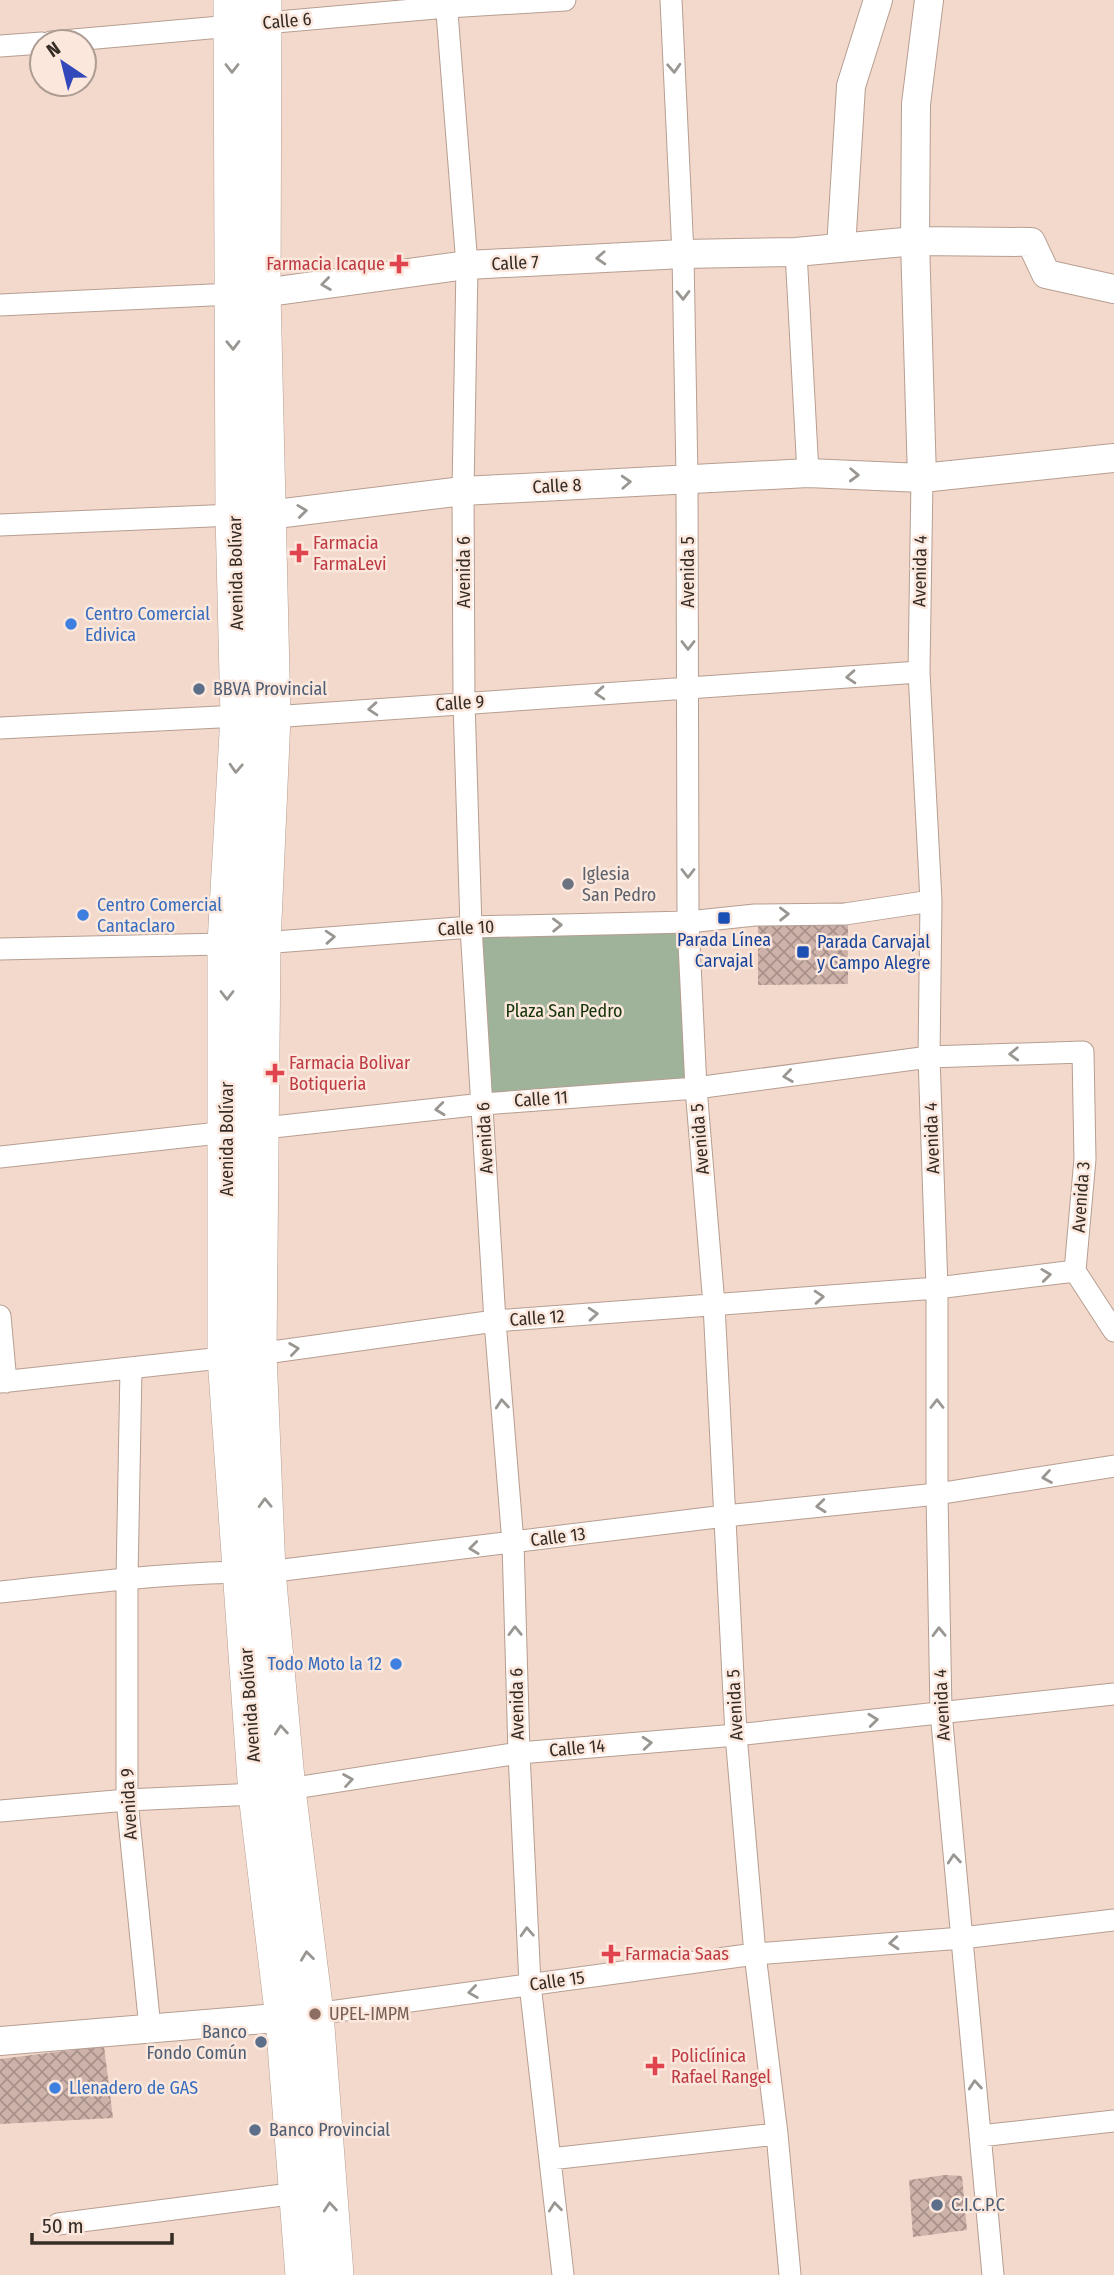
<svg xmlns="http://www.w3.org/2000/svg" width="1114" height="2275" viewBox="0 0 1114 2275" font-family="'Fira Sans Condensed',sans-serif">
	<style>
		.park { fill: #9fb39a }
		.building { fill: url(#building-cross-hatch) }
		.lines { fill: none; stroke-linecap: round; stroke-linejoin: round }
		.street-casing { stroke: #b69e91; stroke-width: 23 }
		.secondary-casing { stroke: #b69e91; stroke-width: 30 }
		.highway-casing { stroke: #b69e91; stroke-width: 38 }
		.street { stroke: #fff; stroke-width: 21 }
		.secondary { stroke: #fff; stroke-width: 28 }
		.highway { stroke: #fff; stroke-width: 37 }
		.oneway { stroke: #9a9692 }
		.health-dot { fill: #e0444e; stroke: #fbe7dc; stroke-width: 2.5 }
		.shop-dot { fill: #3f7fe0; stroke: #fbe7dc; stroke-width: 2.5 }
		.service-dot { fill: #5c6f8a; stroke: #fbe7dc; stroke-width: 2.5 }
		.worship-dot { fill: #6b7280; stroke: #fbe7dc; stroke-width: 2.5 }
		.transit-dot { fill: #1a4fb4; stroke: #fbe7dc; stroke-width: 2.5 }
		.education-dot { fill: #8d6e63; stroke: #fbe7dc; stroke-width: 2.5 }
		.labels { text-anchor: middle; stroke-width: 5; stroke-linejoin: round; paint-order: stroke }
		.street-label { font-size: 18px; fill: #352c26; stroke: #fbe7dc }
		.health-label { font-size: 18px; fill: #be3a42; stroke: #fbe7dc; text-anchor: start }
		.shop-label { font-size: 18px; fill: #366cbe; stroke: #fbe7dc; text-anchor: start }
		.service-label { font-size: 18px; fill: #4e5e75; stroke: #fbe7dc; text-anchor: start }
		.worship-label { font-size: 18px; fill: #5b616d; stroke: #fbe7dc; text-anchor: start }
		.transit-label { font-size: 18px; fill: #164399; stroke: #fbe7dc }
		.park-label { font-size: 18px; fill: #133308; stroke: #fbe7dc }
		.education-label { font-size: 18px; fill: #785e54; stroke: #fbe7dc; text-anchor: start }
	</style>
	<defs>
		<pattern id="building-cross-hatch" width="8" height="8" patternUnits="userSpaceOnUse" patternTransform="scale(1.75)"><rect width="8" height="8" fill="#cdb2aa"/><path d="M0 0l8 8M0 8l8-8" fill="none" stroke="#a7918a"/></pattern>
	</defs>
	<rect width="100%" height="100%" fill="#f2d9cb"/>
	<path class="park" d="M688,922L696,1088L483,1104L471,927Z"/>
	<path class="building" d="M848,919V984L758,985V920Z
		M104,2046L113,2118L0,2124V2059Z
		M945,2175L962,2176L967,2230L913,2237L909,2180Z"/>
	<g class="lines">
		<defs>
			<path id="street" d="M446,0L467,265L463,491L464,702L471,927L495,1321L513,1543L519,1753L530,1984L563,2275
				M671,0L683,254L687,478L688,922L696,1088L714,1305L736,1735L755,1954L777,2134L790,2275
				M51,42L447,7L565,0
				M0,46L42,43
				M796,252L808,473
				M0,305L232,294
				M922,478L919,672L931,901L929,1057L937,1288V1494L941,1712L993,2275
				M0,525L234,515
				M0,728L239,716L272,717L919,672
				M0,949L262,943L471,927L688,922L755,915L845,914L931,901
				M0,1157L483,1104L696,1088L929,1057L1083,1052L1085,1159L1075,1271L1114,1331
				M0,1316L6,1382
				M131,1368L127,1579V1800L150,2028
				M0,1382L258,1354L495,1321L937,1288L1075,1271
				M0,1592C89,1583 178,1571 267,1572L725,1516L937,1494L1114,1466
				M0,1811L127,1800L257,1794L519,1753L736,1735L1114,1694
				M315,2014L755,1954L962,1938L1114,1920
				M980,2136L1114,2121
				M550,2159L777,2134
				M58,2224L298,2193"/>
			<path id="secondary" d="M841,248L851,86L878,0
				M242,294L262,293L467,265L683,254L796,252L915,241L1031,242L1046,274L1114,289
				M922,478L915,241L916,104L929,0
				M248,515H268L463,491L808,473L922,478L1114,458
				M0,2041L301,2016"/>
			<path id="highway" d="M232,0L234,515L239,716L226,944V1357L257,1794L284,2019L304,2275
				M263,0L262,293L272,717L262,943L258,1354L267,1572L287,1790L315,2014L335,2275"/>
		</defs>
		<use href="#street" class="street-casing"/>
		<use href="#secondary" class="secondary-casing"/>
		<use href="#highway" class="highway-casing"/>
		<use href="#street" class="street"/>
		<use href="#secondary" class="secondary"/>
		<use href="#highway" class="highway"/>
	</g>
	<defs><path id="oneway-chevron" d="M-2-3.5L2.5 0L-2 3.5" fill="none" stroke-width="1.6" stroke-linecap="round" stroke-linejoin="round" transform="scale(1.75)"/></defs>
	<g class="oneway">
		<use href="#oneway-chevron" transform="translate(232 68) rotate(90)"/>
		<use href="#oneway-chevron" transform="translate(674 68) rotate(87)"/>
		<use href="#oneway-chevron" transform="translate(601 258) rotate(177)"/>
		<use href="#oneway-chevron" transform="translate(326 284) rotate(172)"/>
		<use href="#oneway-chevron" transform="translate(683 295) rotate(89)"/>
		<use href="#oneway-chevron" transform="translate(233 345) rotate(89)"/>
		<use href="#oneway-chevron" transform="translate(854 475) rotate(2)"/>
		<use href="#oneway-chevron" transform="translate(626 482) rotate(-3)"/>
		<use href="#oneway-chevron" transform="translate(302 511) rotate(-7)"/>
		<use href="#oneway-chevron" transform="translate(688 645) rotate(90)"/>
		<use href="#oneway-chevron" transform="translate(851 677) rotate(176)"/>
		<use href="#oneway-chevron" transform="translate(600 693) rotate(176)"/>
		<use href="#oneway-chevron" transform="translate(373 709) rotate(176)"/>
		<use href="#oneway-chevron" transform="translate(236 768) rotate(93)"/>
		<use href="#oneway-chevron" transform="translate(688 873) rotate(90)"/>
		<use href="#oneway-chevron" transform="translate(784 914) rotate(-1)"/>
		<use href="#oneway-chevron" transform="translate(557 925) rotate(-1)"/>
		<use href="#oneway-chevron" transform="translate(330 937) rotate(-4)"/>
		<use href="#oneway-chevron" transform="translate(227 995) rotate(90)"/>
		<use href="#oneway-chevron" transform="translate(1014 1054) rotate(178)"/>
		<use href="#oneway-chevron" transform="translate(788 1076) rotate(172)"/>
		<use href="#oneway-chevron" transform="translate(440 1109) rotate(174)"/>
		<use href="#oneway-chevron" transform="translate(1046 1275) rotate(-7)"/>
		<use href="#oneway-chevron" transform="translate(819 1297) rotate(-4)"/>
		<use href="#oneway-chevron" transform="translate(593 1314) rotate(-4)"/>
		<use href="#oneway-chevron" transform="translate(294 1349) rotate(-8)"/>
		<use href="#oneway-chevron" transform="translate(502 1404) rotate(-95)"/>
		<use href="#oneway-chevron" transform="translate(937 1404) rotate(-90)"/>
		<use href="#oneway-chevron" transform="translate(1047 1477) rotate(171)"/>
		<use href="#oneway-chevron" transform="translate(265 1503) rotate(-92)"/>
		<use href="#oneway-chevron" transform="translate(821 1506) rotate(174)"/>
		<use href="#oneway-chevron" transform="translate(474 1548) rotate(173)"/>
		<use href="#oneway-chevron" transform="translate(515 1631) rotate(-91)"/>
		<use href="#oneway-chevron" transform="translate(939 1632) rotate(-91)"/>
		<use href="#oneway-chevron" transform="translate(873 1720) rotate(-6)"/>
		<use href="#oneway-chevron" transform="translate(281 1730) rotate(-95)"/>
		<use href="#oneway-chevron" transform="translate(647 1743) rotate(-5)"/>
		<use href="#oneway-chevron" transform="translate(348 1780) rotate(-9)"/>
		<use href="#oneway-chevron" transform="translate(954 1859) rotate(-95)"/>
		<use href="#oneway-chevron" transform="translate(527 1932) rotate(-93)"/>
		<use href="#oneway-chevron" transform="translate(894 1943) rotate(175)"/>
		<use href="#oneway-chevron" transform="translate(307 1956) rotate(-97)"/>
		<use href="#oneway-chevron" transform="translate(473 1992) rotate(172)"/>
		<use href="#oneway-chevron" transform="translate(975 2085) rotate(-95)"/>
		<use href="#oneway-chevron" transform="translate(330 2207) rotate(-95)"/>
		<use href="#oneway-chevron" transform="translate(555 2207) rotate(-96)"/>
	</g>
	<g class="health-dot">
		<path d="M395.5 253.5h7v7h7v7h-7v7h-7v-7h-7v-7h7z"/>
		<path d="M295.5 542.5h7v7h7v7h-7v7h-7v-7h-7v-7h7z"/>
		<path d="M271.5 1062.5h7v7h7v7h-7v7h-7v-7h-7v-7h7z"/>
		<path d="M607.5 1943.5h7v7h7v7h-7v7h-7v-7h-7v-7h7z"/>
		<path d="M651.5 2055.5h7v7h7v7h-7v7h-7v-7h-7v-7h7z"/>
	</g>
	<g class="shop-dot">
		<circle cx="71" cy="624" r="7"/>
		<circle cx="83" cy="915" r="7"/>
		<circle cx="396" cy="1664" r="7"/>
		<circle cx="55" cy="2088" r="7"/>
	</g>
	<g class="service-dot">
		<circle cx="199" cy="689" r="7"/>
		<circle cx="261" cy="2042" r="7"/>
		<circle cx="255" cy="2130" r="7"/>
		<circle cx="937" cy="2205" r="7"/>
	</g>
	<circle class="worship-dot" cx="568" cy="884" r="7"/>
	<g class="transit-dot">
		<rect x="717" y="911" width="14" height="14" rx="3.5"/>
		<rect x="796" y="945" width="14" height="14" rx="3.5"/>
	</g>
	<circle class="education-dot" cx="315" cy="2014" r="7"/>
	<g class="labels">
		<g class="street-label">
			<text transform="translate(287 21) rotate(-5)" y="6">Calle 6</text>
			<text transform="translate(515 263) rotate(-3)" y="6">Calle 7</text>
			<text transform="translate(557 486) rotate(-3)" y="6">Calle 8</text>
			<text transform="translate(920 571) rotate(-89)" y="6">Avenida 4</text>
			<text transform="translate(464 572) rotate(-90)" y="6">Avenida 6</text>
			<text transform="translate(688 572) rotate(-90)" y="6">Avenida 5</text>
			<text transform="translate(236 573) rotate(-91)" y="6">Avenida Bolívar</text>
			<text transform="translate(460 703) rotate(-4)" y="6">Calle 9</text>
			<text transform="translate(466 928) rotate(-3)" y="6">Calle 10</text>
			<text transform="translate(541 1099) rotate(-4)" y="6">Calle 11</text>
			<text transform="translate(485 1138) rotate(-93)" y="6">Avenida 6</text>
			<text transform="translate(932 1138) rotate(-92)" y="6">Avenida 4</text>
			<text transform="translate(227 1139) rotate(-90)" y="6">Avenida Bolívar</text>
			<text transform="translate(700 1139) rotate(-95)" y="6">Avenida 5</text>
			<text transform="translate(1081 1197) rotate(-86)" y="6">Avenida 3</text>
			<text transform="translate(537 1318) rotate(-4)" y="6">Calle 12</text>
			<text transform="translate(558 1537) rotate(-7)" y="6">Calle 13</text>
			<text transform="translate(517 1704) rotate(-91)" y="6">Avenida 6</text>
			<text transform="translate(250 1705) rotate(-94)" y="6">Avenida Bolívar</text>
			<text transform="translate(735 1705) rotate(-93)" y="6">Avenida 5</text>
			<text transform="translate(942 1705) rotate(-93)" y="6">Avenida 4</text>
			<text transform="translate(577 1748) rotate(-5)" y="6">Calle 14</text>
			<text transform="translate(129 1804) rotate(-93)" y="6">Avenida 9</text>
			<text transform="translate(557 1981) rotate(-8)" y="6">Calle 15</text>
		</g>
		<g class="health-label">
			<text x="385" y="270" text-anchor="end">Farmacia Icaque</text>
			<text x="313" y="549">Farmacia<tspan x="313" dy="21">FarmaLevi</tspan></text>
			<text x="289" y="1069">Farmacia Bolivar<tspan x="289" dy="21">Botiqueria</tspan></text>
			<text x="625" y="1960">Farmacia Saas</text>
			<text x="671" y="2062">Policlínica<tspan x="671" dy="21">Rafael Rangel</tspan></text>
		</g>
		<g class="shop-label">
			<text x="85" y="620">Centro Comercial<tspan x="85" dy="21">Edivica</tspan></text>
			<text x="97" y="911">Centro Comercial<tspan x="97" dy="21">Cantaclaro</tspan></text>
			<text x="382" y="1670" text-anchor="end">Todo Moto la 12</text>
			<text x="69" y="2094">Llenadero de GAS</text>
		</g>
		<g class="service-label">
			<text x="213" y="695">BBVA Provincial</text>
			<text x="247" y="2038" text-anchor="end">Banco<tspan x="247" dy="21">Fondo Común</tspan></text>
			<text x="269" y="2136">Banco Provincial</text>
			<text x="951" y="2211">C.I.C.P.C</text>
		</g>
		<g class="worship-label">
			<text x="582" y="880">Iglesia<tspan x="582" dy="21">San Pedro</tspan></text>
		</g>
		<g class="transit-label">
			<text x="724" y="946">Parada Línea<tspan x="724" dy="21">Carvajal</tspan></text>
			<text x="817" y="948" text-anchor="start">Parada Carvajal<tspan x="817" dy="21">y Campo Alegre</tspan></text>
		</g>
		<g class="park-label">
			<text x="564" y="1017">Plaza San Pedro</text>
		</g>
		<g class="education-label">
			<text x="329" y="2020">UPEL-IMPM</text>
		</g>
	</g>
	<g transform="translate(63 63) rotate(325)"><circle r="33" fill="#fbe7dc" stroke="#ac9c93" stroke-width="2"/>
	<path d="M0-5L12 26L0 18L-12 26Z" fill="#3348ba"/>
	<text y="-10" font-size="19" font-weight="bold" text-anchor="middle" fill="#352c26">N</text>
	</g>
	<path d="M32 2233v10h140v-10" fill="none" stroke="#352c26" stroke-width="3.5"/>
	<text x="42" y="2233" font-size="21" fill="#352c26" stroke="#fbe7dc" stroke-width="5" paint-order="stroke">50 m</text>
</svg>
